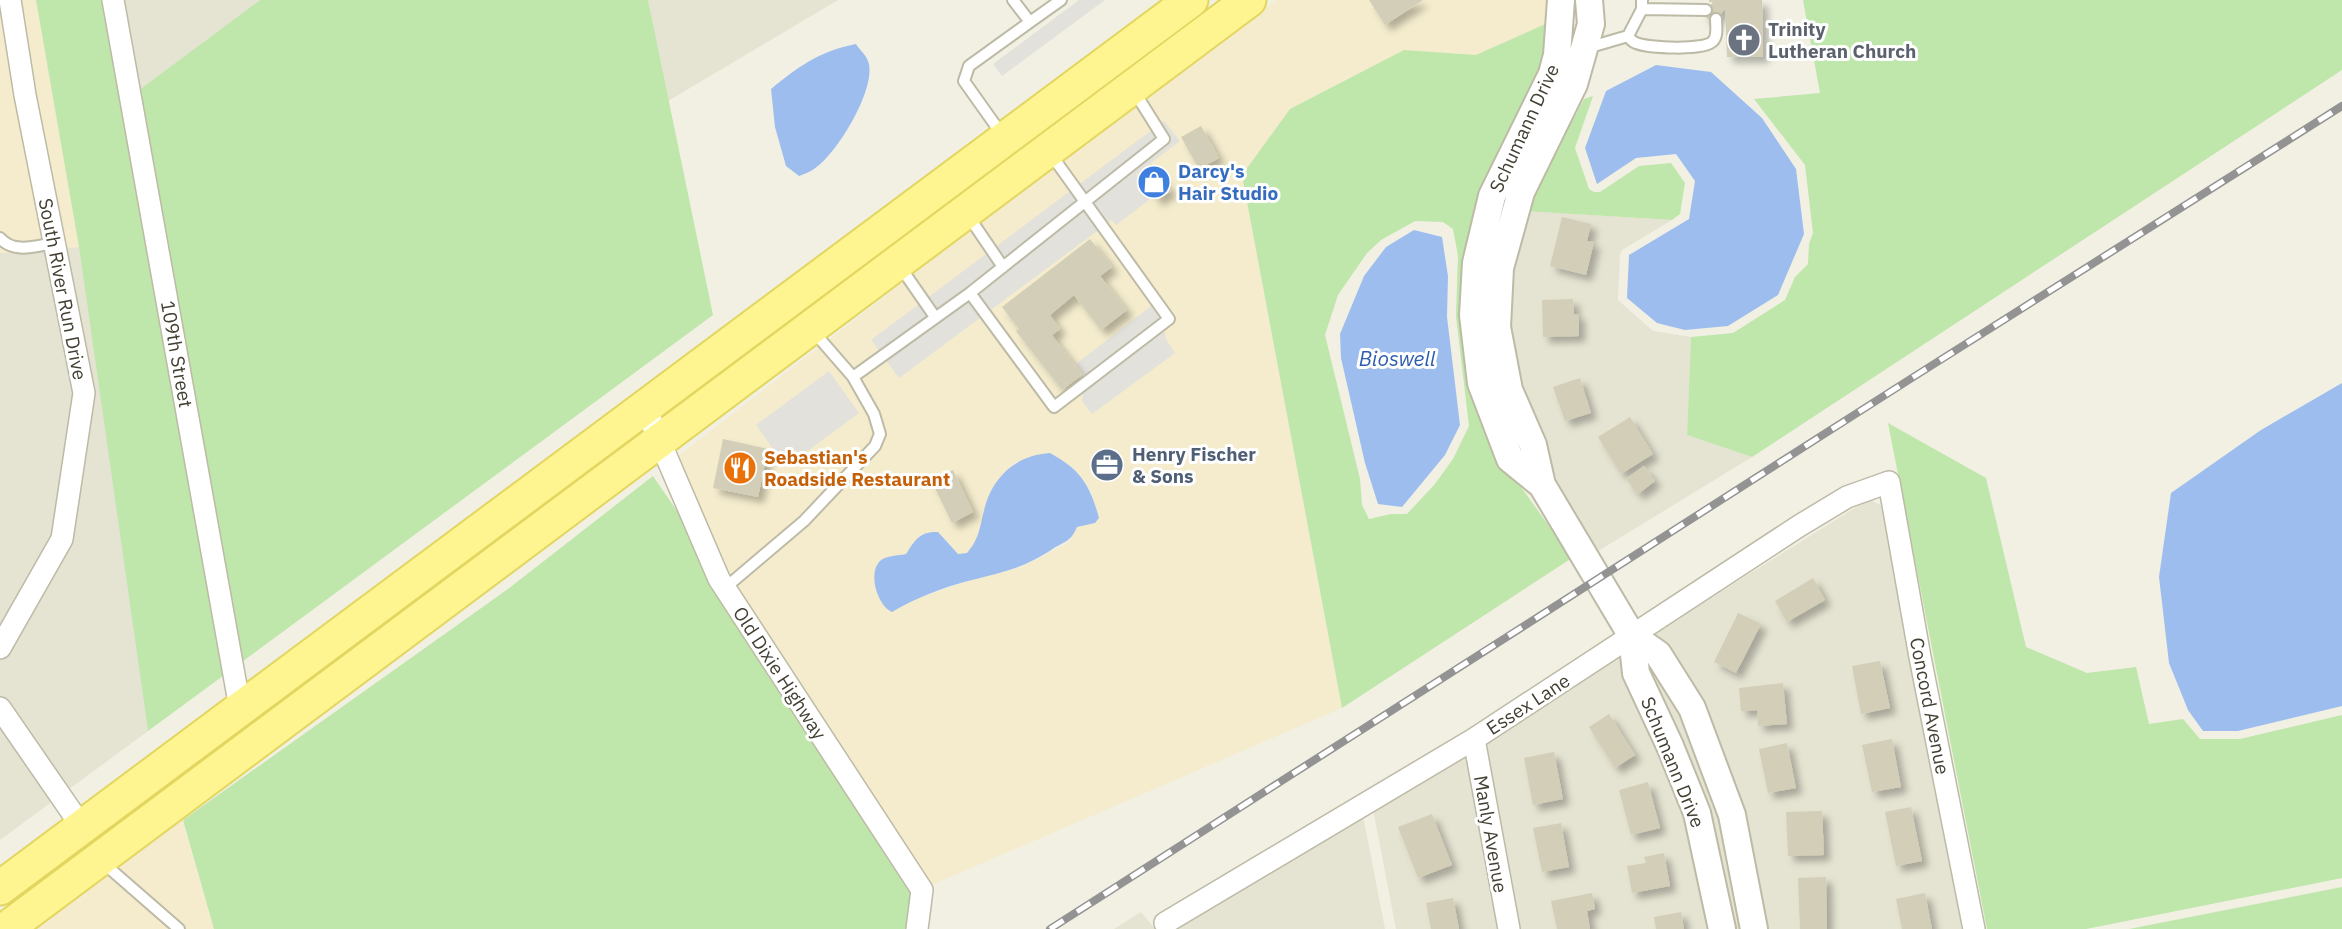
<svg xmlns="http://www.w3.org/2000/svg" width="2342" height="929" viewBox="0 0 2342 929" font-family="'IBM Plex Sans',sans-serif">
	<style>
		.residential { fill: #e5e3d1 }
		.commercial { fill: #f4eccd; fill-rule: evenodd }
		.green { fill: #bfe6ab; fill-rule: evenodd }
		.parking { fill: #e2e1dc }
		.water { fill: #9ebdef }
		.building { fill: #d3ceb8; filter: url(#shadow) }
		.lines { fill: none; stroke-linecap: round; stroke-linejoin: round }
		.service-casing { stroke: #bdbaa6; stroke-width: 14 }
		.minor-casing { stroke: #bdbaa6; stroke-width: 24 }
		.tertiary-casing { stroke: #bdbaa6; stroke-width: 30 }
		.primary-casing { stroke: #e3d660; stroke-width: 37 }
		.service { stroke: #fff; stroke-width: 10 }
		.minor { stroke: #fff; stroke-width: 21 }
		.tertiary { stroke: #fff; stroke-width: 26 }
		.primary { stroke: #fef590; stroke-width: 33 }
		.rail-casing { stroke: #939393; stroke-width: 8 }
		.rail { stroke: #fff; stroke-width: 5; stroke-dasharray: 16; stroke-linecap: butt }
		.labels { text-anchor: middle; stroke-width: 6; stroke-linejoin: round; paint-order: stroke }
		.worship-label { font-size: 19px; font-weight: bold; fill: #5b616d; stroke: #fff; text-anchor: start }
		.street-label { font-size: 19px; fill: #434033; stroke: #fff }
		.shop-label { font-size: 19px; font-weight: bold; fill: #366cbe; stroke: #fff; text-anchor: start }
		.service-label { font-size: 19px; font-weight: bold; fill: #4e5e75; stroke: #fff; text-anchor: start }
		.food-label { font-size: 19px; font-weight: bold; fill: #c56008; stroke: #fff; text-anchor: start }
		.water-label { font-size: 21px; font-style: italic; fill: #2e5dae; stroke: #fff }
	</style>
	<defs>
		<filter id="shadow"><feDropShadow dx="6" dy="6" stdDeviation="3.5" flood-color="#0004"/></filter>
	</defs>
	<rect width="100%" height="100%" fill="#f1f0e3"/>
	<path class="residential" d="M102,0H260L123,102Z
		M648,0H838L668,101Z
		M1524,211L1672,220L1622,250L1620,255L1618,300L1653,331L1691,337L1687,435L1752,457L1595,553L1579,529L1530,421L1506,321L1508,267Z
		M79,247L148,731L0,840V253Z
		M1869,499L1889,510L1967,929H1396L1373,809Z
		M1363,816L1385,929H1174Z
		M1141,912L1155,929H1114Z"/>
	<path class="commercial" d="M0,0H36L79,247L0,253Z
		M1276,0H1550V22L1476,55L1404,50L1290,109L1242,175L1342,708L932,885L729,575L678,456L1069,154ZM1015,462L1068,464L1085,482L1092,493L1095,523L1077,527L1068,543L1022,567L968,581L905,603L885,558L906,554L921,534L944,538L958,554L967,553L977,541L991,490Z
		M181,815L214,929H29Z"/>
	<path class="green" d="M36,0H102L123,102L260,0H648L713,315L148,731L79,247Z
		M1803,0H2342V70L1752,457L1687,435L1691,337L1733,333L1785,300L1795,277L1808,264L1809,244L1813,233L1805,165L1754,99L1820,93Z
		M1550,22L1541,72L1477,213L1495,451L1572,558L1342,708L1242,175L1290,109L1404,50L1476,55ZM1415,221L1443,222L1453,229L1458,256L1456,316L1469,426L1453,459L1435,484L1407,514H1391L1369,519L1362,505L1360,479L1325,335L1338,295L1367,253L1381,240Z
		M1593,96L1575,148L1589,189L1594,192H1600L1639,166L1671,163L1685,183L1680,214L1672,220L1524,211L1584,99Z
		M1888,423L1986,478L2026,647L2087,673L2136,667L2149,724L2183,719L2200,739H2240L2342,715V878L2086,929H1987Z
		M653,476L679,514L709,585L911,893L906,929H214L183,820L508,589Z
		M2342,887V929H2129Z"/>
	<path class="parking" d="M1079,0H1105L1002,76L993,64Z
		M1164,121L1180,141L1136,174L1153,197L1116,225L1112,220L899,378L871,340Z
		M1151,306L1161,320L1166,339L1175,353L1092,414L1082,401L1085,376L1076,364Z
		M829,371L859,413L786,467L756,425Z"/>
	<path class="water" d="M856,44C859,49 866,55 868,61C878,87 836,156 814,169C810,172 804,174 799,176L786,166L775,127L771,89C799,66 820,51 856,44Z
		M1656,65L1711,72L1762,118L1796,169L1804,234L1778,295L1728,326L1685,330L1657,323L1627,298L1629,255L1689,219L1695,181L1676,154L1636,158L1597,184L1585,148L1606,91Z
		M1414,230L1442,237L1448,276L1447,317L1460,425L1445,455L1402,507L1378,504L1365,463L1341,358L1340,334L1364,276L1386,247Z
		M2342,383V706L2238,731H2203L2188,710L2169,663L2159,577L2171,493L2261,430Z
		M1050,453C1081,470 1090,485 1099,518L1095,523L1077,527C1071,541 1066,541 1054,548C1023,569 1003,572 968,581C942,588 915,598 892,612C878,606 868,575 879,562C885,555 898,556 906,554C915,540 920,531 938,532L958,554L967,553C981,537 980,523 986,503C996,473 1019,455 1050,453Z"/>
	<path class="building" d="M1369,0H1423L1385,25Z
		M1709,0H1762L1763,57H1727L1725,9L1712,23L1702,14L1713,2H1709Z
		M1201,126L1219,158L1199,169L1181,137Z
		M1151,164L1171,191L1157,200L1138,173Z
		M1562,217L1591,224L1587,241L1594,242L1586,275L1550,266Z
		M1090,239L1112,267L1100,276L1127,310L1101,330L1074,295L1050,315L1060,329L1052,335L1082,375L1062,390L1016,331L1019,329L1002,307Z
		M1573,299L1574,314H1579V336L1543,337L1542,300Z
		M1580,378L1591,413L1565,421L1553,387Z
		M1630,417L1653,454L1621,474L1598,437Z
		M723,439L768,449L758,497L713,488Z
		M1644,466L1655,481L1638,494L1626,479Z
		M953,470L973,512L952,523L931,480Z
		M1813,578L1825,600L1787,622L1775,601Z
		M1738,613L1761,624L1736,673L1714,662Z
		M1880,661L1890,708L1861,714L1852,666Z
		M1783,683L1787,724L1758,726L1757,710L1741,711L1739,688Z
		M1609,714L1635,755L1615,768L1589,727Z
		M1892,739L1901,787L1872,792L1862,745Z
		M1787,743L1796,788L1768,793L1759,749Z
		M1554,752L1563,799L1533,805L1524,758Z
		M1648,782L1660,828L1631,835L1619,790Z
		M1911,807L1922,861L1896,866L1885,812Z
		M1822,811L1824,855L1788,856L1786,812Z
		M1432,814L1452,865L1418,878L1398,827Z
		M1561,823L1569,867L1542,872L1533,828Z
		M1664,853L1670,886L1632,893L1627,866L1646,863L1644,857Z
		M1826,877L1827,929H1800L1798,878Z
		M1592,893L1595,909L1587,911L1590,929H1557L1551,901Z
		M1925,893L1932,929H1902L1896,899Z
		M1453,898L1459,929H1431L1426,903Z
		M1681,912L1684,929H1656L1654,917Z"/>
	<g class="lines">
		<defs>
			<path id="service" d="M1642,9L1706,10
				M1030,22L1061,0
				M1628,36C1630,39 1633,42 1636,43C1648,48 1705,51 1713,41C1718,36 1716,26 1716,19
				M1587,48L1628,36L1642,9V0
				M1003,136L964,81L969,66L1030,22L1013,0
				M967,214L1003,267
				M0,238C14,254 35,246 54,243
				M899,265L935,317
				M970,293L1054,407L1169,319L1050,153
				M813,331L853,377L970,293L1164,139L1134,91
				M725,588L804,521L875,446L880,434L874,414L853,377
				M101,861L179,929"/>
			<path id="minor" d="M113,0L240,708
				M645,407L719,579L922,890L917,929
				M0,648L62,539L84,393L25,95L10,0
				M0,708L82,827
				M1474,739L1509,929
				M1165,923L1474,739L1799,526L1847,497L1889,482L1920,657L1974,929"/>
			<path id="tertiary" d="M1589,0L1591,24L1574,84L1521,192L1500,268L1497,327L1509,390L1533,445L1542,485L1632,636L1658,654L1692,708L1732,815L1754,929
				M1542,485L1510,459L1481,383L1473,315L1476,263L1492,196L1552,74L1557,55L1561,0
				M1632,636L1636,673L1670,746L1697,813L1722,929"/>
			<path id="primary" d="M0,888L1191,0
				M6,929L1249,0"/>
		</defs>
		<use href="#service" class="service-casing"/>
		<use href="#minor" class="minor-casing"/>
		<use href="#tertiary" class="tertiary-casing"/>
		<use href="#primary" class="primary-casing"/>
		<use href="#service" class="service"/>
		<use href="#minor" class="minor"/>
		<use href="#tertiary" class="tertiary"/>
		<use href="#primary" class="primary"/>
		<defs>
			<path id="rail" d="M1050,929L1915,376L2342,106"/>
		</defs>
		<use href="#rail" class="rail-casing"/>
		<use href="#rail" class="rail"/>
	</g>
	<defs>
		<symbol id="church-disc" viewBox="-11 -11 22 22"><circle r="9.5" fill="#6b7280" stroke="#fff"/><path d="M-1.2-6h2.4v3.5h3.3v2.4h-3.3V6h-2.4V-.1h-3.3v-2.4h3.3Z" fill="#fff"/></symbol>
		<symbol id="shop-disc" viewBox="-11 -11 22 22"><circle r="9.5" fill="#3f7fe0" stroke="#fff"/><path d="M-5-2.5h2.3a2.7 3.5 0 0 1 5.4 0H5L5.5 6h-11ZM-1.5-2.5h3a1.5 2.3 0 0 0-3 0Z" fill="#fff"/></symbol>
		<symbol id="office-disc" viewBox="-11 -11 22 22"><circle r="9.5" fill="#5c6f8a" stroke="#fff"/><path d="M-6-3h4V-5.5h4V-3h4V5H-6ZM-1-4.5V-3h2v-1.5ZM-6 0V1H6V0Z" fill="#fff"/></symbol>
		<symbol id="restaurant-disc" viewBox="-11 -11 22 22"><circle r="9.5" fill="#e8710a" stroke="#fff"/><path d="M-5-6h1v4h1v-4h1v4h1v-4h1v5L-1.5 .5V6h-2V.5L-5-1ZM5-6V6H3V1.5H1.5Q1.5-4 5-6Z" fill="#fff"/></symbol>
	</defs>
	<g fill-rule="evenodd">
		<use href="#church-disc" x="1725" y="21" width="38" height="38"/>
		<use href="#shop-disc" x="1135" y="163" width="38" height="38"/>
		<use href="#office-disc" x="1088" y="446" width="38" height="38"/>
		<use href="#restaurant-disc" x="721" y="449" width="38" height="38"/>
	</g>
	<g class="labels">
		<g class="worship-label">
			<text x="1768" y="36">Trinity<tspan x="1768" dy="22">Lutheran Church</tspan></text>
		</g>
		<g class="street-label">
			<text transform="translate(1524 128) rotate(-65)" y="7">Schumann Drive</text>
			<text transform="translate(63 289) rotate(79)" y="7">South River Run Drive</text>
			<text transform="translate(177 354) rotate(80)" y="7">109th Street</text>
			<text transform="translate(780 673) rotate(57)" y="7">Old Dixie Highway</text>
			<text transform="translate(1528 704) rotate(-33)" y="7">Essex Lane</text>
			<text transform="translate(1930 706) rotate(79)" y="7">Concord Avenue</text>
			<text transform="translate(1673 762) rotate(68)" y="7">Schumann Drive</text>
			<text transform="translate(1491 834) rotate(80)" y="7">Manly Avenue</text>
		</g>
		<g class="shop-label">
			<text x="1178" y="178">Darcy's<tspan x="1178" dy="22">Hair Studio</tspan></text>
		</g>
		<g class="service-label">
			<text x="1132" y="461">Henry Fischer<tspan x="1132" dy="22">&amp; Sons</tspan></text>
		</g>
		<g class="food-label">
			<text x="764" y="464">Sebastian's<tspan x="764" dy="22">Roadside Restaurant</tspan></text>
		</g>
		<g class="water-label">
			<text x="1397" y="366">Bioswell</text>
		</g>
	</g>
</svg>
